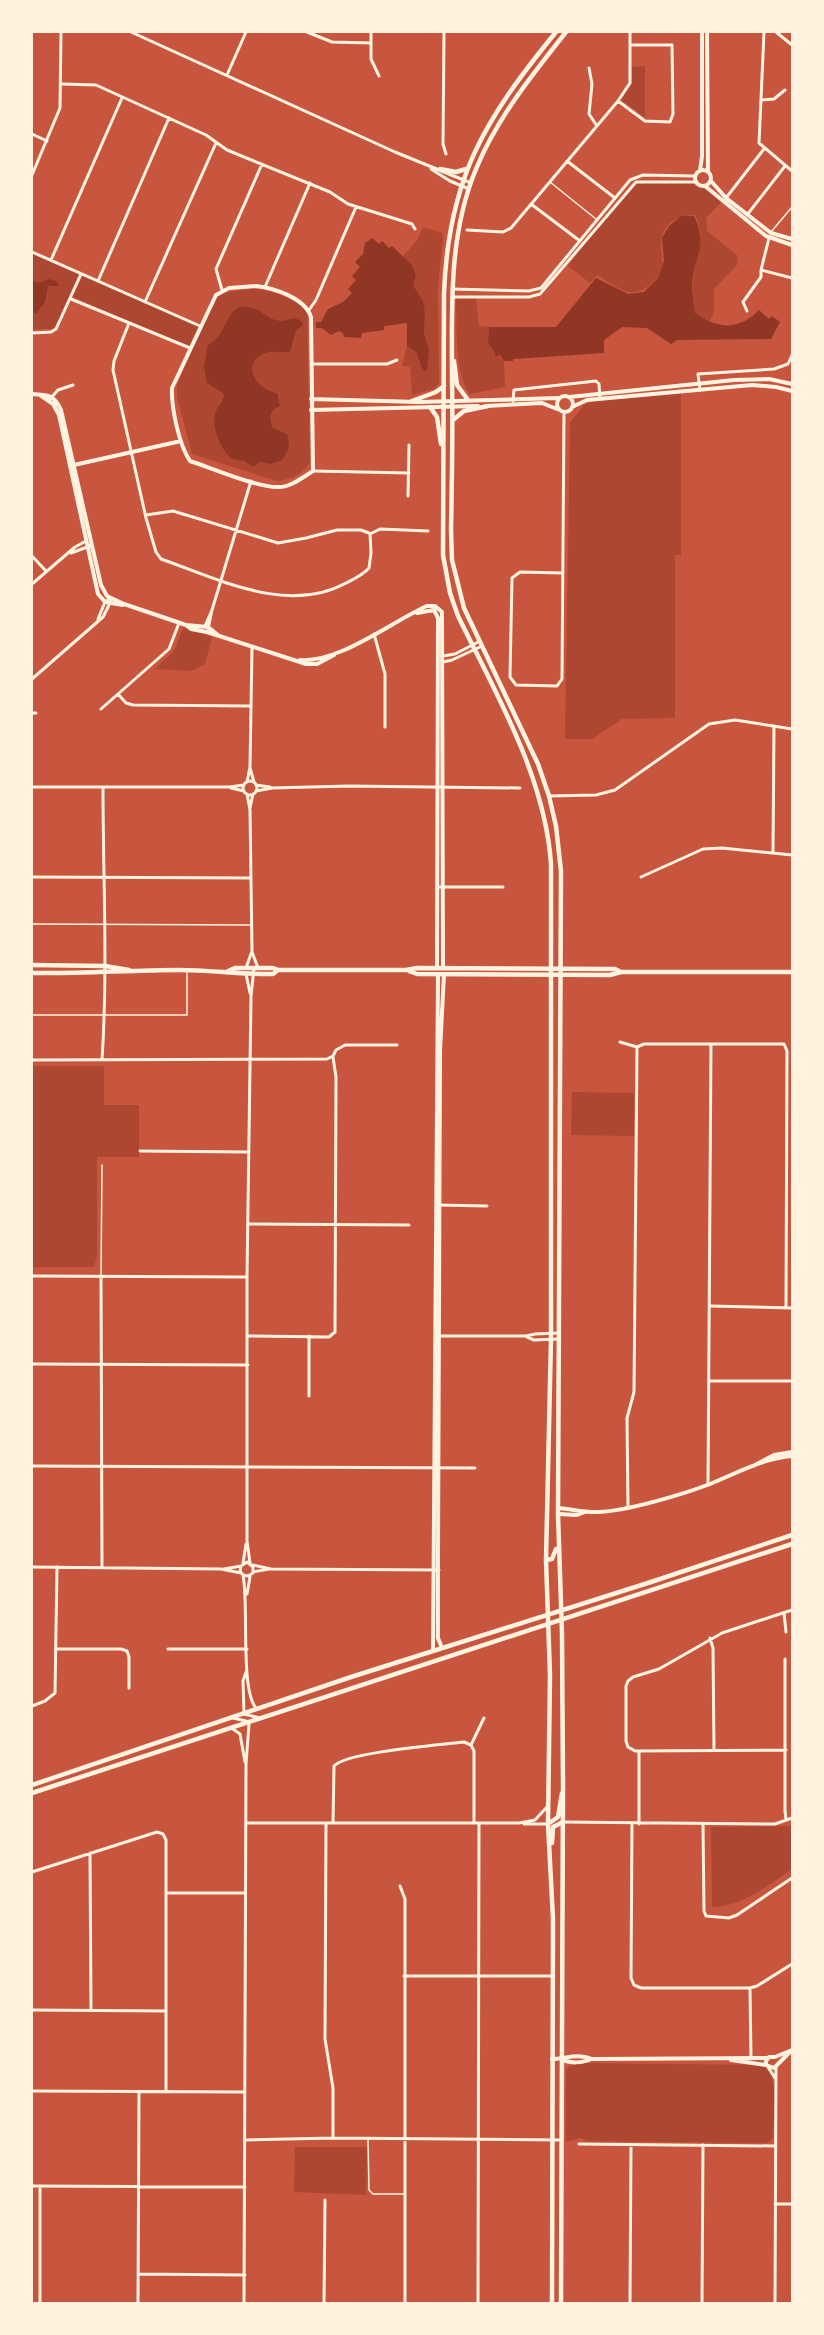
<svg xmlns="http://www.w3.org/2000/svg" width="824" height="2335" viewBox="0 0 824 2335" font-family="'Nunito Sans',sans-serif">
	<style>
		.green { fill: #ae4732 }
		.water { fill: #8f3625 }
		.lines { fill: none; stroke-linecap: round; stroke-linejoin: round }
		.service { stroke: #fff3e0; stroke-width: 1.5 }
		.minor { stroke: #fff3e0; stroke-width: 3 }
		.tertiary { stroke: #fff3e0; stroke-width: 4 }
		.primary { stroke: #fff3e0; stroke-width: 4.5 }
		.trunk { stroke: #fff3e0; stroke-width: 4.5 }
	</style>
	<rect width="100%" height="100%" fill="#c8553d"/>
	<path class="green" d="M645,66V117L621,100L632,83L631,67Z
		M692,180L695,186L701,189L711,188L724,199L706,218L707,231L738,256L737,265L714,289V312L709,323L695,313C694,304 692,294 693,284C694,255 709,245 695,215C681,215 666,221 662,236C657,254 671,266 651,284C645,289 639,293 630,292C620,291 606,280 597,275L590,283L568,266L603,219L636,182Z
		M423,227L442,233L443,238L438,289L439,383L433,389L412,395L410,367L402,366L407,346L416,352L423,371L429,349L424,334L425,313L423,300L412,286L416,275L412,265L403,256L417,240Z
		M32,253L80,274L61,317L53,329H32Z
		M83,275L198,327L189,347L73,297Z
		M252,289C269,289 294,298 307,310L310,462C302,475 292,479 277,481L192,454L177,397V385L196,340L217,297L222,293Z
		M456,298H476L479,326L489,327L488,344L504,361L505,387L470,394C454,375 457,322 456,298Z
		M681,393V555H675V718L622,719L592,739H565L570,423L584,405L592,402Z
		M183,628L212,637L205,664L191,671L155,669L174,651Z
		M32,1066H104V1105H139V1157H97V1256L94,1267H32Z
		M572,1092L634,1093V1136L571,1135Z
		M792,1826V1869C768,1885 742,1907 712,1907L711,1827Z
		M575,2063L763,2065C781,2080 773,2115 773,2137L770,2142L764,2143L588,2141L580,2138L566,2142V2070L571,2064Z
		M295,2147H367L366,2195L294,2192Z"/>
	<path class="water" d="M681,216H694C709,247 694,255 692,285C692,294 694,304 695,313C718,329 738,331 759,310L769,319L772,316L780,322L771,339L677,340L671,344L647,328L622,327L604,340V353L513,359V361H504L500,355L496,356L493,349L488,344L489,327H556L596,278L628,294L644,292L658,278L664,261L662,238L669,226Z
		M372,238L379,244L382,241L389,248L392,246L412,265L416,275L413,286L423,300L425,313L424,334L429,349L427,371H423L416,352L407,346V323L384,326V330L362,333L361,338L344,337L343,333L339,331L331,335L322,328H316V322H321L328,309L343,302L352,293L348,289L356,280L352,276L360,267L355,262L363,254L365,243Z
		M48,279L56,281L59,286H48L45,302L36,314L32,310V281L39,283Z
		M239,307C262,305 264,320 281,321C286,321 290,318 295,318L303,322L302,326L296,330L290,352C282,353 273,350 265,353C240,363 256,391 277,393L280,406L274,409L270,415L272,428L287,434L289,443L288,450L282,460L271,464L260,462L253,467L244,461L232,459C221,450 212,429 215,415C216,406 224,404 224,394L207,383L204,366L208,345C226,335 225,315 239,307Z"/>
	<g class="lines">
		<path class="service" d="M550,182L596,219
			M771,232L792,207
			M32,924L250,925
			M32,1015H187V970
			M101,1276L102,1165
			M368,2139L369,2190L373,2194H405"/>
		<path class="minor" d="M131,32L395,152L471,183
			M307,32L332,42L371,43
			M371,32V59L379,76
			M444,32L443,144L446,154
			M764,32L759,143L792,171
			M776,32L792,45
			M589,68L592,84L589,114L597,126
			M227,75L246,32
			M62,84L96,85L206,135L227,150L330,192L348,204L412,224L415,229
			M762,100L774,99L785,90
			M618,101L645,121L670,122L673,114L672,45H630
			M32,134L47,141
			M567,161L615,198
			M431,169L450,181L469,189
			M32,175L60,108L61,32
			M726,198L764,149
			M531,204L580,241
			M747,215L785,166
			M467,230L503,232L511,228L618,101L630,83V32
			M769,238L761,270L792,278
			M32,252L200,326
			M51,260L122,98
			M98,281L169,118
			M265,287L310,183
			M452,289L529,291L541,288L630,180L643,175L695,176
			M222,290L216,269L262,164
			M453,297H529L540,294L636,182H695
			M71,299L190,348
			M145,302L216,143
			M309,310L316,300L356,207
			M747,311L743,302L761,277V270
			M129,323L114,361L113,370L146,518L156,552L161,559C218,579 288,615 346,583C354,579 363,575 369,568L371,553L370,534
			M32,333L51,332L56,329L81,274
			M312,364H387L397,360
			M700,390L698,374L774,369L788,364L792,355
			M50,399L58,390L73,385
			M513,401L514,390L596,381L599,384L600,399
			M313,471L409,473
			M408,496L409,445
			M146,515L173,511L278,543L306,538L337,530H361L369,533
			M370,534L380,529L428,531
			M71,553L90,546
			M32,556L46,571
			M563,573L520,572L512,578L510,677L516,685L557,686L562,679L564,413
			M32,584L75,547L86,541
			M98,619L105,602L110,598
			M205,626L212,610L251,481
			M208,629L212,610
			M374,634L385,674V727
			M443,656L455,654L480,641
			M443,662L452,660L482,646
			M32,679L103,617L111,601
			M118,694L126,703L133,705L249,706
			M101,709L169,649L179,623
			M32,713H36
			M250,768L254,782
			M243 788a7 7 0 1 1 14 0a7 7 0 1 1-14 0Z
			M247,782L250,767L252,647
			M256,785L270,787
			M32,787H229L244,785
			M231,788L244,791
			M256,791L272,788L349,786L520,788
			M549,796L596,795L615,790L709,724L735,720L792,729
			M250,808L253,794
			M773,852L774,726
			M32,877L251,878
			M641,877L703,849L722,848L792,855
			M437,887H503
			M252,952L258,968
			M246,968L252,951L250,810L247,794
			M246,974L250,993
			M620,1042L637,1047L644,1044H784L787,1051L786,1308
			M32,1060L327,1059L333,1056L336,1050L345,1045H397
			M102,1060C108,969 103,878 103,787
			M140,1151L248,1152
			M438,1205L487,1206
			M249,1224L409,1225
			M32,1276L247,1277
			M101,1277L102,1567
			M711,1306L792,1308
			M247,1336L329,1337L335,1332L336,1077L333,1057
			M309,1336V1396
			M437,1336H526L535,1334L559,1333
			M527,1337L534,1340L559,1339
			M32,1364L248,1365
			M709,1381H792
			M32,1466L475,1468
			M708,1485L711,1044
			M628,1507L627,1418L634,1392L637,1047
			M243,1563L246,1544
			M250,1563L247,1541V1277L251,996L254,968
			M253,1565L271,1569L439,1570
			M32,1567L221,1569L241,1573
			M224,1569L241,1566L247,1562L253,1567V1573L248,1576L243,1575L240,1571L241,1566
			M253,1572L269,1569
			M243,1575C249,1604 240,1690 256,1708
			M247,1594L250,1577
			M784,1613L786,1632
			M710,1638L713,1648L714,1750
			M56,1649H121L127,1651L129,1657V1688
			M168,1649H247
			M785,1659V1811L786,1820
			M246,1672L243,1681L244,1714L260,1718
			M32,1706L45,1701L55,1693L57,1567
			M233,1718L246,1721L249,1724L246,1764L244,2304
			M233,1729L240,1734L245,1762
			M471,1745L484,1718
			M786,1750L635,1751L628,1747L626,1741V1686L628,1681L633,1677L659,1669L722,1633L792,1610
			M563,1822L775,1824L792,1818
			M246,1823H519L535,1820L547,1807
			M333,1823L334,1766C346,1752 441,1745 464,1742L471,1745L474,1751V1823
			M326,1824L325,2039L333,2088V2138
			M524,1824H547
			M632,1824L631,1978L634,1985L641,1988H750L757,1986L792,1964
			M639,1824V1751
			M703,1824L704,1911L706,1916L729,1918L737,1915L792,1878
			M90,1853L91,2010
			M32,1872L157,1832L163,1834L166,1840V2092
			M400,1886L405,1899V2304
			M166,1893H245
			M404,1976H552
			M750,1988L751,2058
			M32,2010L165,2011
			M768,2067L775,2078
			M32,2091L245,2092
			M245,2140L333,2138L561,2140
			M579,2144L775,2146
			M32,2186L245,2187
			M40,2186V2304
			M775,2204H792
			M138,2274L245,2275
			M138,2304L139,2092
			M324,2304L325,2200
			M478,2304L479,1823
			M630,2304L631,2145
			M702,2304L703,2145
			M775,2304L776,2067"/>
		<path class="tertiary" d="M707,32L708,172
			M695 178a8 8 0 1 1 16 0a8 8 0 1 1-16 0Z
			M700,171L702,156V32
			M711,181L726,198L771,233L792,239
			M705,186L766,236L792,245
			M256,286C274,288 305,298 311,317L313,471C303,477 291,487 279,487C258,488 212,468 190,461C179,445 171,407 172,388L216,295L229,288Z
			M32,394C47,395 54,394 61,410L101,585L107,596L124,604L186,625L191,629L207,632L306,664H317L334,655
			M40,395L53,404L59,415L98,594L105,602L123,605
			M557 404a8 8 0 1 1 16 0a8 8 0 1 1-16 0Z
			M569,397L734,380L769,379L792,384
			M311,399L419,402L558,398
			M486,406L542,403L557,409
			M572,407L587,400L752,385L776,387L792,391
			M311,410L478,406
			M74,465L181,441
			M417,613L434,610L438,618L437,967
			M186,625L208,627L218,635
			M300,660C339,663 391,622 427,606H435L442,612L443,967
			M753,1466L774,1455L792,1452
			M558,1508C572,1509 585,1513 599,1512C627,1511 684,1494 710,1484C737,1473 764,1458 792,1456
			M558,1514L577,1515L585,1512
			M442,1648L438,1638V1555L440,1051L444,974
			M433,1651L438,974
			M791,2051L774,2068L766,2065V2061L769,2057H775L792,2050
			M552,2059C565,2059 578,2053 592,2059L767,2058
			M562,2059C569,2064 583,2063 591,2059
			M731,2060L766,2065"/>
		<path class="primary" d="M32,965L105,966L129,970
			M228,971L235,968H273L278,970H406L417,968L615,969L621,972
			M409,971L417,974L610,975L621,972H792
			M32,973C81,974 130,970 179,970C209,970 237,974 267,974H273L278,970"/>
		<path class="trunk" d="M440,169L456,172L466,169
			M454,361L457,385L468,400
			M412,401L436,392L444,386
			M430,407L437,417L441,444
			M453,420L464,411L488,406
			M546,1560L552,1559L556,1549
			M32,1785L351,1677L651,1582L792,1535
			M32,1793L792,1544
			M548,1824L558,1817L562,1793
			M552,1843L553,1827L563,1822
			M552,2304L553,1919L548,1824L550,1675L546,1560L551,1339V864C545,776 496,694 458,616L450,593L443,555L444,294C448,178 485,119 556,32
			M561,2304L563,1785L562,1633L558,1514L561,871L556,826L549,796L538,764L464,608L452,560L451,530C452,480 453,430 452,380C452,309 448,236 476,169C497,118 532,75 566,32"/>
	</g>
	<rect width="824" height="2335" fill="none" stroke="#fff3e0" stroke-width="66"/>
</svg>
